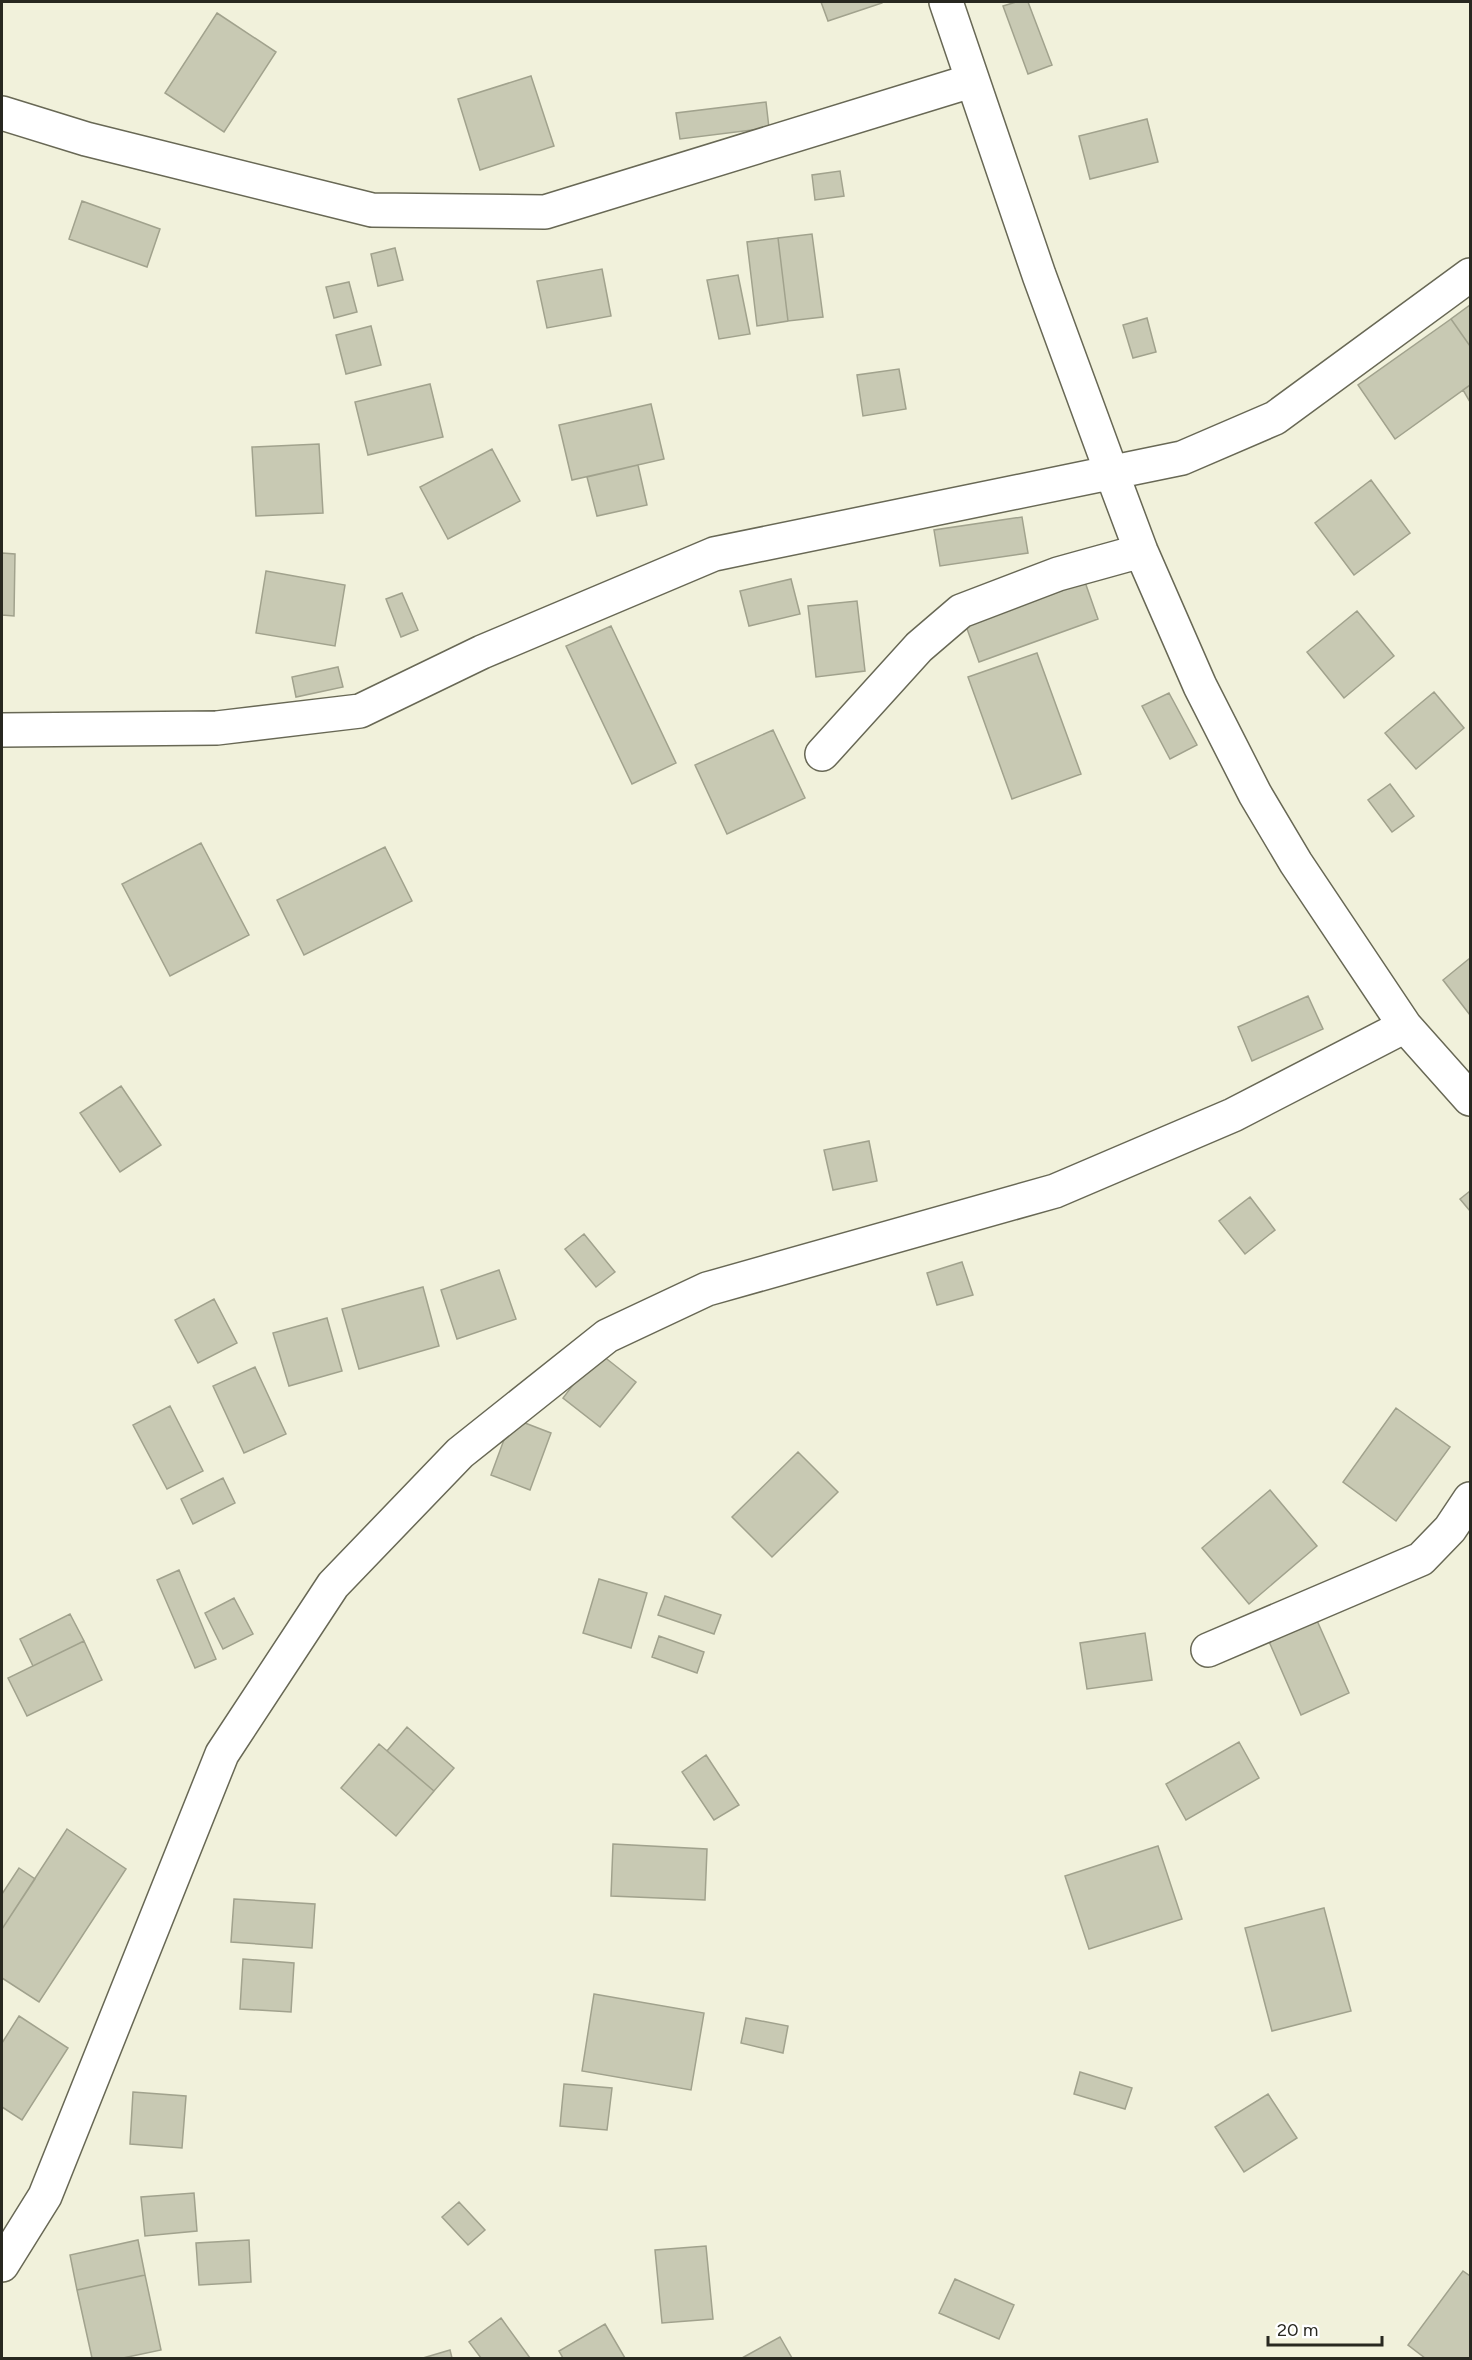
<svg xmlns="http://www.w3.org/2000/svg" width="1472" height="2360" viewBox="0 0 1472 2360" font-family="Figtree,sans-serif">
	<style>
		.building { fill: #c8c9b3; stroke: #a1a28d; stroke-width: 1.5 }
		.lines { fill: none; stroke-linecap: round; stroke-linejoin: round }
		.minor-casing { stroke: #686855; stroke-width: 36 }
		.minor { stroke: #fff; stroke-width: 33 }
	</style>
	<rect width="100%" height="100%" fill="#f1f1db"/>
	<path class="building" d="M821,2H882V3L828,21Z
		M1016,2H1028L1052,65L1028,74L1003,6Z
		M217,13L276,52L224,132L165,93Z
		M531,76L554,146L480,170L458,99Z
		M766,102L769,128L680,139L676,113Z
		M1147,119L1158,162L1090,179L1079,136Z
		M840,171L844,196L815,200L812,175Z
		M82,201L160,229L147,267L69,239Z
		M812,234L823,317L788,321L778,238Z
		M778,238L788,321L757,326L747,242Z
		M395,248L403,280L378,286L371,254Z
		M602,269L611,316L547,328L537,281Z
		M738,275L750,334L719,339L707,280Z
		M349,282L357,312L334,318L326,287Z
		M1470,305V346L1451,319Z
		M1147,318L1156,352L1133,358L1123,325Z
		M1451,319L1470,346V385L1395,439L1358,385Z
		M371,326L381,365L346,374L336,335Z
		M899,369L906,409L863,416L857,375Z
		M430,384L443,437L368,455L355,402Z
		M1470,385V402L1463,390Z
		M651,404L664,459L572,480L559,425Z
		M319,444L323,513L256,516L252,447Z
		M492,449L520,501L448,539L420,487Z
		M638,465L647,505L597,516L587,477Z
		M1371,480L1410,533L1354,575L1315,523Z
		M1022,517L1028,553L940,566L934,530Z
		M2,553L15,554L14,616L2,615Z
		M266,571L345,585L335,646L256,633Z
		M791,579L800,614L749,626L740,591Z
		M1085,582L1098,619L979,662L966,626Z
		M402,593L418,630L401,637L386,599Z
		M857,601L865,671L816,677L808,606Z
		M1357,611L1394,656L1344,698L1307,652Z
		M611,626L676,763L632,784L566,646Z
		M1037,653L1081,774L1012,799L968,677Z
		M338,667L343,687L296,697L292,677Z
		M1434,692L1464,728L1416,769L1385,733Z
		M1169,693L1197,745L1170,759L1142,706Z
		M773,730L805,798L727,834L695,765Z
		M1390,784L1414,816L1392,832L1368,800Z
		M201,843L249,935L170,976L122,884Z
		M385,847L412,901L304,955L277,900Z
		M1470,958V1015L1443,980Z
		M1308,996L1323,1029L1252,1061L1238,1027Z
		M121,1086L161,1145L120,1172L80,1113Z
		M869,1141L877,1181L833,1190L824,1150Z
		M1470,1191V1211L1460,1199Z
		M1250,1197L1275,1230L1245,1254L1219,1221Z
		M584,1234L615,1272L596,1287L565,1249Z
		M962,1262L973,1295L937,1305L927,1273Z
		M499,1270L516,1319L457,1339L441,1290Z
		M423,1287L439,1346L359,1369L342,1309Z
		M214,1299L237,1343L198,1363L175,1320Z
		M327,1318L342,1371L289,1386L273,1333Z
		M598,1352L636,1382L600,1427L563,1398Z
		M255,1367L286,1434L244,1453L213,1386Z
		M170,1406L203,1471L167,1489L133,1425Z
		M1396,1408L1450,1447L1396,1521L1343,1482Z
		M512,1418L551,1433L530,1490L491,1475Z
		M798,1452L838,1492L772,1557L732,1517Z
		M223,1478L235,1503L193,1524L181,1499Z
		M1270,1490L1317,1546L1249,1604L1202,1548Z
		M179,1570L216,1659L195,1668L157,1580Z
		M599,1579L647,1593L631,1648L583,1633Z
		M665,1596L721,1615L714,1634L658,1615Z
		M234,1598L253,1634L223,1649L205,1613Z
		M70,1614L84,1641L33,1666L20,1639Z
		M1315,1616L1349,1693L1301,1715L1267,1637Z
		M1145,1633L1152,1680L1087,1689L1080,1643Z
		M659,1636L704,1652L697,1673L652,1657Z
		M84,1641L102,1680L27,1716L8,1678Z
		M407,1727L454,1768L434,1791L387,1751Z
		M1239,1742L1259,1778L1186,1820L1166,1784Z
		M379,1744L434,1791L396,1836L341,1788Z
		M706,1755L739,1805L714,1820L682,1772Z
		M67,1829L126,1869L39,2002L2,1978V1929Z
		M613,1844L707,1849L705,1900L611,1896Z
		M1158,1846L1182,1919L1089,1949L1065,1876Z
		M19,1868L35,1879L2,1929V1894Z
		M234,1899L315,1904L312,1948L231,1942Z
		M1324,1908L1351,2011L1272,2031L1245,1928Z
		M243,1959L294,1963L291,2012L240,2009Z
		M594,1994L704,2013L691,2090L582,2071Z
		M19,2016L68,2048L22,2120L2,2107V2043Z
		M746,2018L788,2026L783,2053L741,2043Z
		M1080,2072L1132,2088L1125,2109L1074,2094Z
		M564,2084L612,2088L607,2130L560,2126Z
		M133,2092L186,2096L182,2148L130,2144Z
		M1268,2094L1297,2138L1244,2172L1215,2127Z
		M194,2193L197,2231L145,2236L141,2197Z
		M459,2202L485,2230L468,2245L442,2217Z
		M138,2240L145,2275L77,2290L70,2255Z
		M249,2240L251,2282L199,2285L196,2243Z
		M706,2246L713,2319L662,2323L655,2250Z
		M1463,2271L1470,2276V2358H1425L1408,2345Z
		M145,2275L161,2350L123,2358H92L77,2290Z
		M955,2279L1014,2305L999,2339L939,2313Z
		M501,2318L530,2358H481L469,2342Z
		M605,2324L625,2358H563L559,2351Z
		M780,2337L792,2358H742Z
		M450,2350L452,2358H423Z"/>
	<g class="lines">
		<defs>
			<path id="minor" d="M946,2L1039,275L1111,471L1141,551L1200,686L1255,794L1296,863L1405,1026L1470,1099
				M2,113L86,139L372,210L545,212L971,81
				M2,730L217,728L360,711L482,652L714,554L1182,458L1275,418L1470,275
				M822,754L919,647L961,611L1058,574L1141,551
				M1208,1650L1421,1559L1450,1529L1470,1499
				M2,2265L45,2196L222,1754L333,1585L460,1453L607,1336L707,1289L1055,1191L1233,1115L1405,1026"/>
		</defs>
		<use href="#minor" class="minor-casing"/>
		<use href="#minor" class="minor"/>
	</g>
	<rect width="1472" height="2360" fill="none" stroke="#282820" stroke-width="6"/>
	<path d="M1268 2336v9h114v-9" fill="none" stroke="#282820" stroke-width="3"/>
	<text x="1277" y="2336" font-size="18" fill="#282820" stroke="#ffffff" stroke-width="4.5" paint-order="stroke">20 m</text>
</svg>
